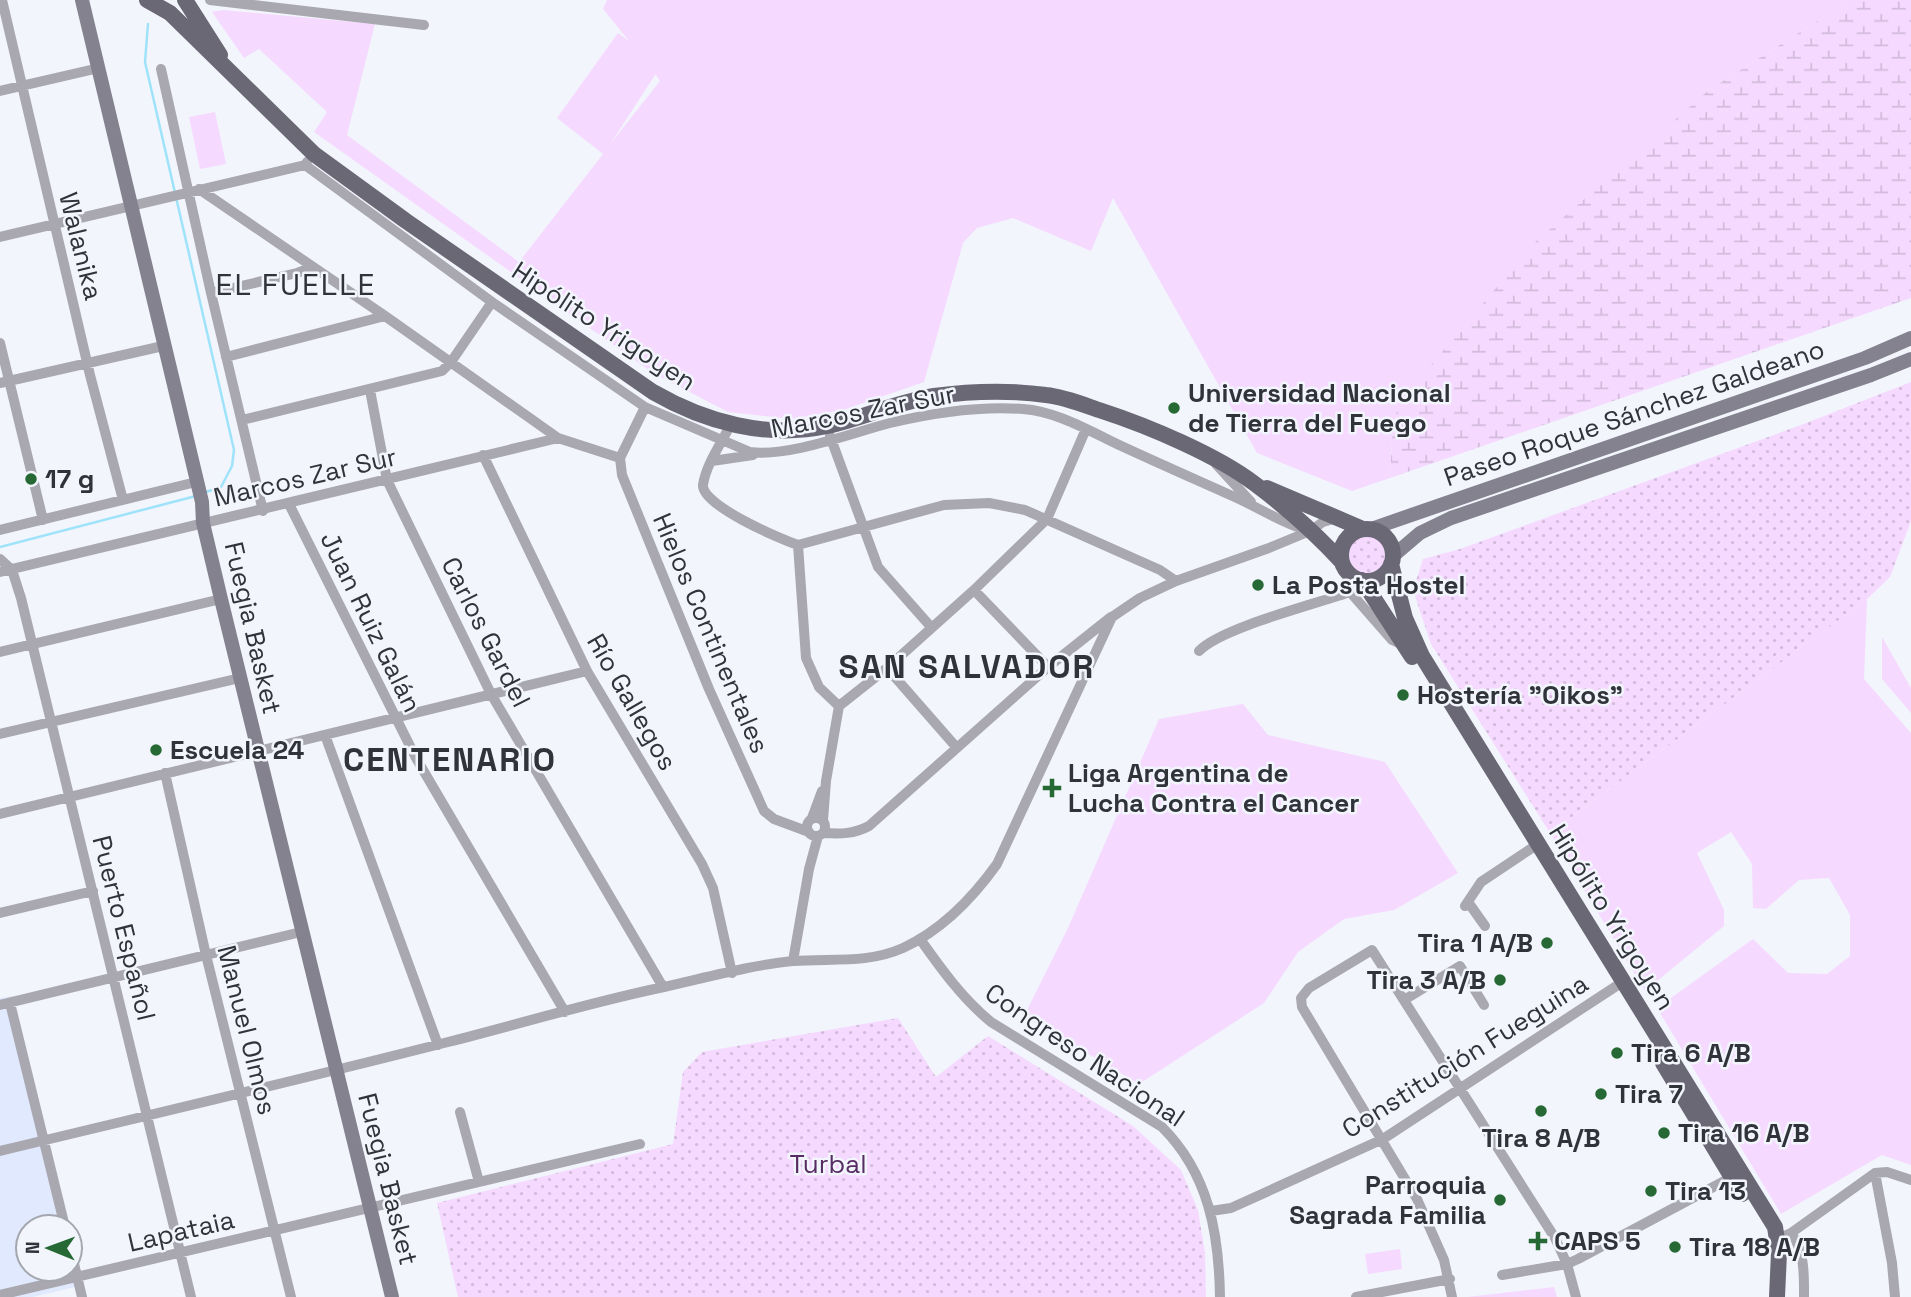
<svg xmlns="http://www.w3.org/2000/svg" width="1911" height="1297" viewBox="0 0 1911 1297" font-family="'Space Grotesk',sans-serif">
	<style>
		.built { fill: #e1e9fe }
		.green { fill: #f6d9ff; fill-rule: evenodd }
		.wetland { fill: url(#wetland-marsh) }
		.park { fill: url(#park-dots) }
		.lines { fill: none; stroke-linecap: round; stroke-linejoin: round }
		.stream { stroke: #9fe3fa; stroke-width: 2.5 }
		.street { stroke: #a9a8b0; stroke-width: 10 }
		.secondary { stroke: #84828e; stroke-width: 14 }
		.primary { stroke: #6b6876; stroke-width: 16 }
		.poi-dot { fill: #266934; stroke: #f2f5fc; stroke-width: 2.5 }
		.labels { text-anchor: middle; stroke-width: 5; stroke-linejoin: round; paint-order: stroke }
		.street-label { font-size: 26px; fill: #30333a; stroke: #f2f5fc }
		.poi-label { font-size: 26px; font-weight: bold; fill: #30333a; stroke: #f2f5fc; text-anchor: start }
		.park-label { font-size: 26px; fill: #572b63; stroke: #f2f5fc }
		.quarter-label { font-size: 30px; letter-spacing: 2px; fill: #30333a; stroke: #f2f5fc }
		.district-label { font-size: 33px; font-weight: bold; letter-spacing: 2px; fill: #30333a; stroke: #f2f5fc }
	</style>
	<defs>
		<pattern id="wetland-marsh" width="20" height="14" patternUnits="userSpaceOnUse" patternTransform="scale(1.75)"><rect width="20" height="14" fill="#f6d9ff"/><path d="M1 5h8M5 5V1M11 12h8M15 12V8" fill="none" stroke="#d3bbdb"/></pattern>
		<pattern id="park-dots" width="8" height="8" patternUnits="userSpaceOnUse" patternTransform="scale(1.75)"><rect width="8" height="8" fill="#f6d9ff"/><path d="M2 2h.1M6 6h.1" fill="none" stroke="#d3bbdb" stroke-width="1.8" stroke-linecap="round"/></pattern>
	</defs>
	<rect width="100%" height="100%" fill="#f2f5fc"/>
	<path class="built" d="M13,996L69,1227H28V1269H70V1232L83,1285L33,1297H0V998Z"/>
	<path class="green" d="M607,0H1850L1709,90L1393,422L1390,478L1352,491L1257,453L1113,198L1091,251L1013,218L977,228L963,243L924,382L843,410L791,419L728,412L653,373L314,132L327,112L259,49L244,58L212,12L223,10L375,24L347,135L519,262L603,154L557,118L618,33L629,41L603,9ZM656,75L660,81L611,143L655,75Z
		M215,112L226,164L200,169L189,117Z
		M1867,599L1864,679L1911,733V1165L1882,1155L1781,1214L1657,1008L1753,939L1788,973L1827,974L1850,956V915L1829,878L1799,880L1766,909L1753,908L1752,864L1731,832L1697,853L1724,910V926L1645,991L1550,833Z
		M1882,637L1911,688V713L1882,679Z
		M1243,704L1268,735L1385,762L1458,873L1394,910L1344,919L1298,952L1264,1003L1139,1084L1024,1016L1068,928L1159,719Z
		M1400,1249L1402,1269L1368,1274L1365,1254Z
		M1554,1287L1557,1297H1467Z"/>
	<path class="wetland" d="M1850,0H1911V298L1390,478L1393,422L1401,401L1533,244L1709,90Z"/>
	<path class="park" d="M1911,382V521L1890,577L1867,599L1550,833L1431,644L1413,590L1423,559L1460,549L1801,425Z
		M1346 555a20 20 0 1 1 40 0a20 20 0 1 1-40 0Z
		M898,1018L936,1077L988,1036L1133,1126L1181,1170L1198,1210L1205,1253L1206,1297H458L437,1203L673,1144L683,1072L702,1052Z"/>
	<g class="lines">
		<path class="stream" d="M148,24L145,62L234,450L232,466L221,487L206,492
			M0,547L196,496"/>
		<path class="street" d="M2,0L90,375L123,500
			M210,0L424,25
			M161,69L211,293L263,511
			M0,91L99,68
			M305,165L492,302L645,407L750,452C790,457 851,433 890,423C932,413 980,406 1023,409C1055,411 1088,430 1117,444C1158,463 1199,481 1239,499C1263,510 1282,523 1306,530
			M199,189L385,316L558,438
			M0,237L305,165L307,162
			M211,293L297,273L313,267
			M0,343L43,520
			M226,357L385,316
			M0,383L163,346
			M370,390L387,480L491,694L663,987
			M242,420L442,371L451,362L492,302
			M731,424C722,442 706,464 703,485C701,505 780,539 798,545L944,505L989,503L1025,510L1160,570L1176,581
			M830,436L878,567L931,627
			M483,455L587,671L702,864L713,888L732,973
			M620,458L622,475L709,689L764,811L774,819L809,832
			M620,458L645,407
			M712,461L753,455
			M1216,464L1251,502
			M289,504L416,758L565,1012
			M0,530L196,482
			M798,545L806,658L819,687L839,706L826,781L823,820
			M0,559L12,570L21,598L191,1297
			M0,572L558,438L620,458
			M974,590L1048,667
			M1199,651C1221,628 1315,604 1350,592L1392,640L1401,644
			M0,652L221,599
			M887,668L957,748
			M839,706L887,668L974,590L1047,519L1086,429
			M0,734L240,678
			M325,735L438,1045
			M165,773L206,955L291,1297
			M0,814L587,671
			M807 827a9 9 0 1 1 18 0a9 9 0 1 1-18 0Z
			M812,818L822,791
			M824,833C841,834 854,834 869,826L1048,667L1111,617
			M1468,902L1485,926
			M1465,906L1481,882L1538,844
			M0,913L93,891
			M920,939C942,970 962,998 991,1022L1162,1127C1209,1174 1219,1234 1220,1297
			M793,961L809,869L818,836
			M1404,1000L1460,966L1484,1005
			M10,1003L65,1227
			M0,1005L301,932
			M460,1112L479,1182
			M0,1151C149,1115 299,1080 448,1042C520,1024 591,1002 664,987C705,978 751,965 793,961C831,958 867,964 903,948C942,930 972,899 997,864L1112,617L1140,598L1176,581L1269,548L1310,531L1323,522L1337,518
			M1875,1173L1892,1263L1895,1297
			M1211,1211L1231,1208L1383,1139L1624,981
			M1791,1233C1805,1252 1804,1274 1804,1297
			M1778,1239L1791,1233L1875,1173L1887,1172L1911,1180
			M70,1247L82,1297
			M1502,1275L1567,1264L1578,1259L1732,1177
			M0,1295L640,1144
			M1356,1297L1450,1279
			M1452,1297L1444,1260L1417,1199L1302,1007L1301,998L1309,988L1372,950L1555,1238L1567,1264L1576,1297"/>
		<path class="secondary" d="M82,0L202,502L203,523L221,599L392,1297
			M1371,529L1865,358L1911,338
			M1393,556L1420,533L1451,518L1871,375L1911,359"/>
		<path class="primary" d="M147,0L170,13L314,154L406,221L653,392C705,422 766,439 827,426C863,418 897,402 934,396C971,391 1010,390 1046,395C1065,397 1084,405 1102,411C1148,426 1217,455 1255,484C1286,507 1316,534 1342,562
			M185,0L220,55
			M1267,488L1363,529
			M1341 555a26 26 0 1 1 52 0a26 26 0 1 1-52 0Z
			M1391,564L1405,618L1422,656L1775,1227L1779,1253L1777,1297
			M1362,580L1412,657
			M1663,1063L1742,1194"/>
	</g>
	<g class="poi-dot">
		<circle cx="1174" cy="408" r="7"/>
		<circle cx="31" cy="479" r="7"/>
		<circle cx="1258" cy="585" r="7"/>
		<circle cx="1403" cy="695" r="7"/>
		<circle cx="156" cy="750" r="7"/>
		<path d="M1048.5 777.5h7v7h7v7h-7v7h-7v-7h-7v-7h7z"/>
		<circle cx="1547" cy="943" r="7"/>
		<circle cx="1500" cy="980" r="7"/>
		<circle cx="1617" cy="1053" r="7"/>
		<circle cx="1601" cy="1094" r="7"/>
		<circle cx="1541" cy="1111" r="7"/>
		<circle cx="1664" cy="1133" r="7"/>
		<circle cx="1651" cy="1191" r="7"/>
		<circle cx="1500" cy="1200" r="7"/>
		<path d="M1534.5 1230.5h7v7h7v7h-7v7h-7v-7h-7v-7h7z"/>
		<circle cx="1675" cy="1247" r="7"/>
	</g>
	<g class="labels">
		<g class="street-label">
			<text transform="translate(81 246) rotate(76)" y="9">Walanika</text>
			<text transform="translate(604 326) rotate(33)" y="9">Hipólito Yrigoyen</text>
			<text transform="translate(863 411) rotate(-11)" y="9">Marcos Zar Sur</text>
			<text transform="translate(1634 413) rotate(-19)" y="9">Paseo Roque Sánchez Galdeano</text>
			<text transform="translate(305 477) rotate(-13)" y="9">Marcos Zar Sur</text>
			<text transform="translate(371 622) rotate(64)" y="9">Juan Ruiz Galán</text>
			<text transform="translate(253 628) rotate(77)" y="9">Fuegia Basket</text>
			<text transform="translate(486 632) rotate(63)" y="9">Carlos Gardel</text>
			<text transform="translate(711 633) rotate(67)" y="9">Hielos Continentales</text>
			<text transform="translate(632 702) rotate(60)" y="9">Río Gallegos</text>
			<text transform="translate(1612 917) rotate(58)" y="9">Hipólito Yrigoyen</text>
			<text transform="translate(124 928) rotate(76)" y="9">Puerto Español</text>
			<text transform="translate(247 1030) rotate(76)" y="9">Manuel Olmos</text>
			<text transform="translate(1085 1055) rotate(34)" y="9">Congreso Nacional</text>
			<text transform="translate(1465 1056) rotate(-32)" y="9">Constitución Fueguina</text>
			<text transform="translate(388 1179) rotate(76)" y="9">Fuegia Basket</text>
			<text transform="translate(181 1231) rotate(-13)" y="9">Lapataia</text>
		</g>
		<g class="poi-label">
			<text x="1188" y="402">Universidad Nacional<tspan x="1188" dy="30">de Tierra del Fuego</tspan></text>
			<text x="45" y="488">17 g</text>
			<text x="1272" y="594">La Posta Hostel</text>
			<text x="1417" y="704">Hostería "Oikos"</text>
			<text x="170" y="759">Escuela 24</text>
			<text x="1068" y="782">Liga Argentina de<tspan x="1068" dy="30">Lucha Contra el Cancer</tspan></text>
			<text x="1533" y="952" text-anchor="end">Tira 1 A/B</text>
			<text x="1486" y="989" text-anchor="end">Tira 3 A/B</text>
			<text x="1631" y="1062">Tira 6 A/B</text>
			<text x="1615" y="1103">Tira 7</text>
			<text x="1678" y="1142">Tira 16 A/B</text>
			<text x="1541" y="1147" text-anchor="middle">Tira 8 A/B</text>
			<text x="1486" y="1194" text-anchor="end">Parroquia<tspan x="1486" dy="30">Sagrada Familia</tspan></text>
			<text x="1665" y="1200">Tira 13</text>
			<text x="1554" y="1250">CAPS 5</text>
			<text x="1689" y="1256">Tira 18 A/B</text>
		</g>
		<g class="park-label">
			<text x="828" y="1173">Turbal</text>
		</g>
		<g class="quarter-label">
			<text x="296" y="295">EL FUELLE</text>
		</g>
		<g class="district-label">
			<text x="967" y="678">SAN SALVADOR</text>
			<text x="450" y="771">CENTENARIO</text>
		</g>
	</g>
	<g transform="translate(49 1248) rotate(271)"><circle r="33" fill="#f2f5fc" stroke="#a4a7ae" stroke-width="2"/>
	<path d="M0-5L12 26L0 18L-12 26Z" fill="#266934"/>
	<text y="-10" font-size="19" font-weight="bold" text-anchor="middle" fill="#30333a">N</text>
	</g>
</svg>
